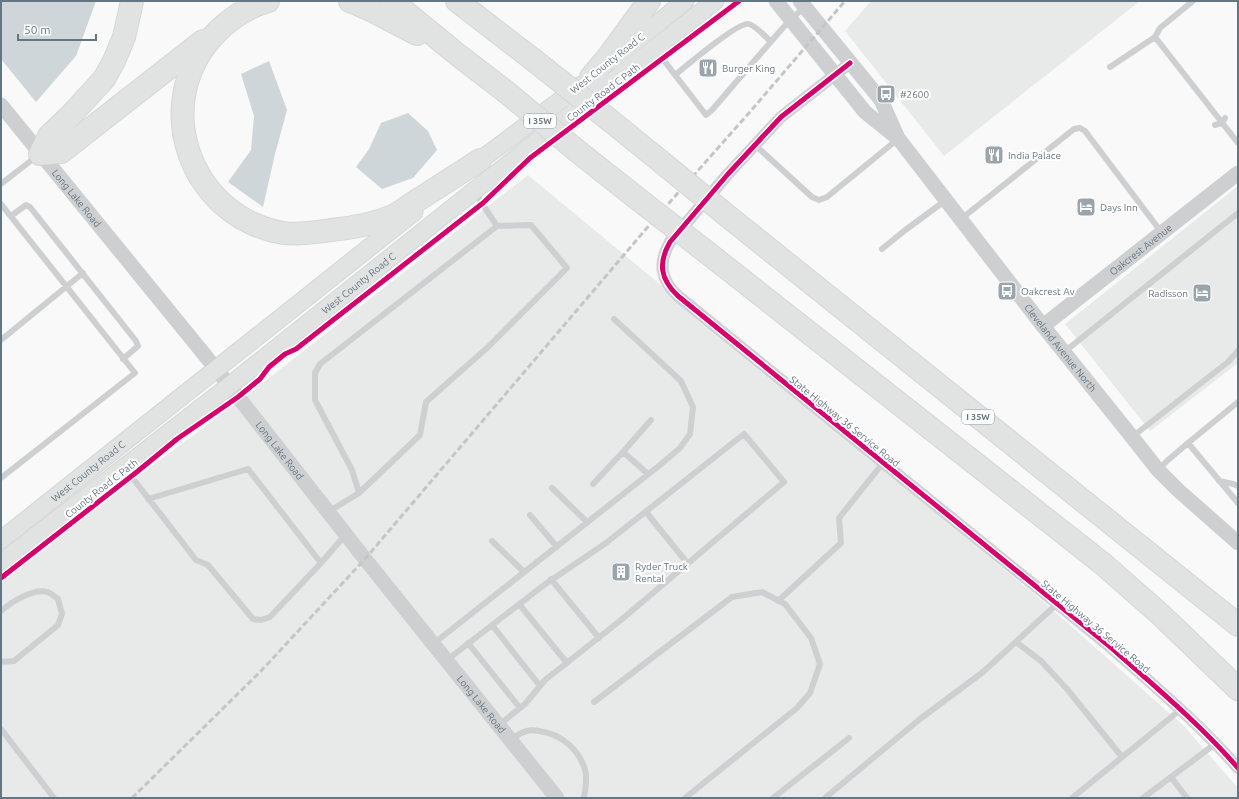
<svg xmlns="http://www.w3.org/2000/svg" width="1239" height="799" viewBox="0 0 1239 799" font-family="Ubuntu,sans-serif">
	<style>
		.built { fill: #e8e9e9 }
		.water { fill: #ced6d9 }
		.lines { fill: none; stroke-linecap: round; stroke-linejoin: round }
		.secondary-casing { stroke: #d5d6d7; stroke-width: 19 }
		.motorway-casing { stroke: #d5d6d6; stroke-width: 24 }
		.service { stroke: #cecfd0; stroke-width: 6 }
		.minor { stroke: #cecfd0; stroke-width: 12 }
		.tertiary { stroke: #cecfd0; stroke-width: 15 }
		.secondary { stroke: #e1e2e2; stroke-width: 17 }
		.motorway { stroke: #e1e2e2; stroke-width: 22 }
		.rail { stroke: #c3c5c6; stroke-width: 3; stroke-dasharray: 6 3; stroke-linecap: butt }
		.motorway-bridge-casing { stroke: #d5d6d6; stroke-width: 24; stroke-linecap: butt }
		.motorway-bridge { stroke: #e1e2e2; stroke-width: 22 }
		.cycleway-casing { stroke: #fff; stroke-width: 8 }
		.cycleway { stroke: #d6006c; stroke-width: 5 }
		.labels { text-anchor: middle; stroke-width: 4; stroke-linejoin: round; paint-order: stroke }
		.shield { fill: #fff; stroke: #939fa8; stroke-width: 1 }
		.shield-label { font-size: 9px; font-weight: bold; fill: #657683 }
		.street-label { font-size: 10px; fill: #657683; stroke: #fff }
		.poi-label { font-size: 10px; fill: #657683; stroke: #fff; text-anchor: start }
	</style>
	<rect width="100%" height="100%" fill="#f9f9f9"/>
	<path class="built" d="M871,1H1140L944,156L845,31Z
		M528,175L1046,604L1184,726L1238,788V798H1V578L250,393Z
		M1238,186V363L1150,431L1065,324Z"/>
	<path class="water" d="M1,1H96L76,56L36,102L1,59Z
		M269,61L287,110L275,154L263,207L228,182L251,150L254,116L241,74Z
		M408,113L428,131L437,150L413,178L382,189L356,167L369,149L381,123Z"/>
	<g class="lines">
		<defs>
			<g id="secondary">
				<path d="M613,60L685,1"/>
				<path d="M471,167L581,85"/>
				<path id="s4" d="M1,540L414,212"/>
				<path id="s5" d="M1,563L229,386L474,191L715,1"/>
			</g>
			<path id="motorway" d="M268,1C248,7 231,18 217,32C148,101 189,217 283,233C296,235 318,232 331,230C352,228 374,224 393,216C403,211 412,203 421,198C441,185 460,173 480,160
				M350,1L373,11L417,34
				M392,1L458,55L505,91
				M457,1L531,58
				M591,77L608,57L649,1
				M612,122L670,169
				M576,150L643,203
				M40,154L61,152L203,41
				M40,154L49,136L70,116L104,79L114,61L124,37L129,15L132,1
				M730,218L1238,625
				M709,254L1103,564L1161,615L1238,689"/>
		</defs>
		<use href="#secondary" class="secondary-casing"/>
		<use href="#motorway" class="motorway-casing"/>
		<path class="service" d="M1193,1L1160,28L1155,37L1238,143
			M655,49L706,115L712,110L781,30L791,19L805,7
			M1110,67L1155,37
			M675,75C686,66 739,21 749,24C756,26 766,37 771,42
			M1215,125L1222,123L1225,118
			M755,145L812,197L819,200L827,197L898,139
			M1,184L37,156
			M1,204L135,373L1,478
			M11,216L26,205L30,207L136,341L138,346L123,359
			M961,219L1074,129L1080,128L1085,131L1162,233
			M882,249L904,231L946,200
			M1,340L83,273
			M1064,352L1238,213
			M1132,437L1228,362L1238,351
			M1188,443L1238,402
			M124,469L131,476L196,560L208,565L253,619L261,620L270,617L321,563L346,534
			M1158,470L1168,460L1188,443L1238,503
			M648,474L623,452L651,420
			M1219,481L1233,484L1238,486
			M593,484L623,452
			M552,488L587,522
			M359,493L352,470L315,400V373L320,364L497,226
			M148,499L248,469L321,563
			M328,512L359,493L420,435L426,402L488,347L567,268L531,225L497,226L475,193
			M646,512L688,564
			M530,515L557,547
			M492,541L524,572
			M551,579L599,638
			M778,601L841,543L839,518L883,463
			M519,604L567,663
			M1,611C11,602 34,588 47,592C51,593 55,597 58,599L62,614L58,625L14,661L1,662
			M492,625L540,686
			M1016,642L1041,661L1067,689L1122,757
			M468,643L520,708
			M433,644L660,465L680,448L690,434L693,407L681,381L614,319
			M447,660L544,585L606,543L744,434L784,482L621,620L545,680L525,704L499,725
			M594,702L732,597L762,592L785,604L811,638L820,664L810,693L797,708L685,798
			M1,729L54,798
			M511,741C515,738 519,733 524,732C528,730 534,730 539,731C561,734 579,749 585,770C588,779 585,789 584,798
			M1171,777L1187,798
			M773,798L849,738
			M825,798L920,719L983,672L1057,604
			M1072,798L1180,710
			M1143,798L1215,744"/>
		<path class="minor" d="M850,63L781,117L728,174L670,242C658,263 660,279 678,296L1108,645C1152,684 1199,723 1238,768"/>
		<g class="tertiary">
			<path d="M776,1L865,112L896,137"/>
			<path id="s1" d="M800,1L881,100L898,138L1043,326L1132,437L1158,470L1178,490L1238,543"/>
			<path id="s2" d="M1,105L217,370L365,559L557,798"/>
			<path id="s3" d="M1043,326L1238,173"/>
		</g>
		<use href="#secondary" class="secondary"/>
		<use href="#motorway" class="motorway"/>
		<path class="rail" d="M132,798L261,671L365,559L646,229L749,113L845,1"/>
		<defs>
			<path id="motorway-bridge" d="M531,58L612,122
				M505,91L576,150
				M670,169L730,218
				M643,203L709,254"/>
		</defs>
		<use href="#motorway-bridge" class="motorway-bridge-casing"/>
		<use href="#motorway-bridge" class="motorway-bridge"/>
		<defs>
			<path id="cycleway" d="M850,63L781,117L728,174L670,242C658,263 660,279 678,296L1108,645C1152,684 1199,723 1238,768
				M1,578L138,471L177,439L238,397L260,379L269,367L285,354L296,349L483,203L530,158L739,1"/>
		</defs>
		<use href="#cycleway" class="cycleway-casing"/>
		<use href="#cycleway" class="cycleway"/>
	</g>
	<defs>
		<symbol id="restaurant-square" viewBox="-11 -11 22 22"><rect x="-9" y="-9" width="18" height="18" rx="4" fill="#99a4ac" stroke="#fff"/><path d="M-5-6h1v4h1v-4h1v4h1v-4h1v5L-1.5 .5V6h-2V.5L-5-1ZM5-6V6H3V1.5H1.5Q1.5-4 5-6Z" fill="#fff"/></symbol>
		<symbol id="bus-square" viewBox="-11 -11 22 22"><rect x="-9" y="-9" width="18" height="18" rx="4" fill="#99a4ac" stroke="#fff"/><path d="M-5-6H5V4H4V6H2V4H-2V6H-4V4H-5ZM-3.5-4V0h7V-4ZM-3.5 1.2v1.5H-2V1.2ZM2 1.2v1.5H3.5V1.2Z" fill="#fff"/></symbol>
		<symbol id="hotel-square" viewBox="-11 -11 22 22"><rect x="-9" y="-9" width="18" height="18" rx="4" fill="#99a4ac" stroke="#fff"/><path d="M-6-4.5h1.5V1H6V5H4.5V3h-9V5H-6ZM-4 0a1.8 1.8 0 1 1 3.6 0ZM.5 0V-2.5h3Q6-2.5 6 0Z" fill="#fff"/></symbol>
		<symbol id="building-square" viewBox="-11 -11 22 22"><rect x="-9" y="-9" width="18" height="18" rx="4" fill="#99a4ac" stroke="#fff"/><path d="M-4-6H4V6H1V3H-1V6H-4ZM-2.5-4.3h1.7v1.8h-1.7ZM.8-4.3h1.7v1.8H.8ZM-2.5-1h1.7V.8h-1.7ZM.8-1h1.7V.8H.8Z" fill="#fff"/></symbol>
	</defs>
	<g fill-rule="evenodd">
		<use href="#restaurant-square" x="697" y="57" width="22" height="22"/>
		<use href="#bus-square" x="875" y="83" width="22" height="22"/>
		<use href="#restaurant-square" x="983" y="144" width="22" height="22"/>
		<use href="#hotel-square" x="1075" y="196" width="22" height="22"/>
		<use href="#bus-square" x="996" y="280" width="22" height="22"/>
		<use href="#hotel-square" x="1191" y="282" width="22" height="22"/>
		<use href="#building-square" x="610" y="561" width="22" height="22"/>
	</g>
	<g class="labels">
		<g class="shield">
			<rect x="524" y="114" width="32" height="14" rx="3"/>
			<rect x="962" y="410" width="32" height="14" rx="3"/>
		</g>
		<g class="shield-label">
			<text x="540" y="124">I 35W</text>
			<text x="978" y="420">I 35W</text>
		</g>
		<g class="street-label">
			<text transform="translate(607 63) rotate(-38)" y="4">West County Road C</text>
			<text transform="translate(603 92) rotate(-37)" y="4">County Road C Path</text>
			<text dy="4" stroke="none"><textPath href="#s2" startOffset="120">Long Lake Road</textPath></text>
			<text dy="4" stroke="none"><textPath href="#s3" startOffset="124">Oakcrest Avenue</textPath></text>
			<text dy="4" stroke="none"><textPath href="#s5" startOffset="454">West County Road C</textPath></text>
			<text dy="4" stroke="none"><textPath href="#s1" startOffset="435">Cleveland Avenue North</textPath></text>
			<text transform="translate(845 421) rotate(39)" y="4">State Highway 36 Service Road</text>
			<text dy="4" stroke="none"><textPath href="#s2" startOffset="444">Long Lake Road</textPath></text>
			<text dy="4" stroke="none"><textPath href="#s4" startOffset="111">West County Road C</textPath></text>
			<text transform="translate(101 488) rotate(-38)" y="4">County Road C Path</text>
			<text transform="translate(1096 626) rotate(40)" y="4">State Highway 36 Service Road</text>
			<text dy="4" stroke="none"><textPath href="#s2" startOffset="768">Long Lake Road</textPath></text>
		</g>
		<g class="poi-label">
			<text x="722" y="72">Burger King</text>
			<text x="900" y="98">#2600</text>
			<text x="1008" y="159">India Palace</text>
			<text x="1100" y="211">Days Inn</text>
			<text x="1021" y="295">Oakcrest Av</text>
			<text x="1188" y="297" text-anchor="end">Radisson</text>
			<text x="635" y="570">Ryder Truck<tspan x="635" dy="12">Rental</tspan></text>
		</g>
	</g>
	<rect width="1239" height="799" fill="none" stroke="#657683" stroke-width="4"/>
	<path d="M18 34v6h78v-6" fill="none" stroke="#657683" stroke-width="2"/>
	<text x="24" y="34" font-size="12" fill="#657683" stroke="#ffffff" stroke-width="3" paint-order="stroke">50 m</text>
</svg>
